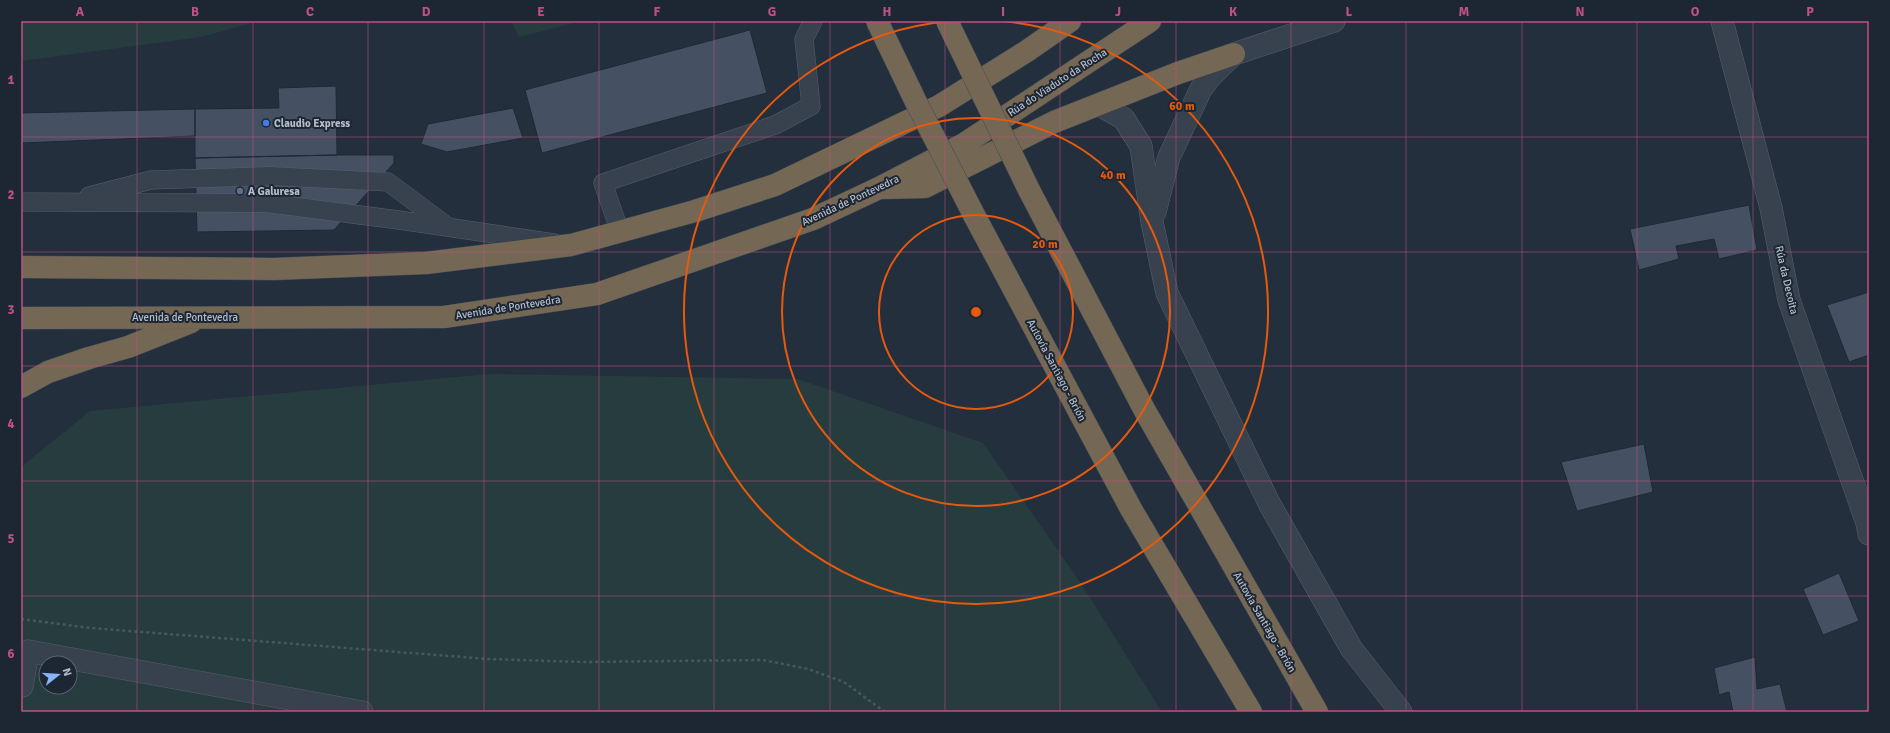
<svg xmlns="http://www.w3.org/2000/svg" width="1890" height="733" viewBox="0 0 1890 733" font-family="Signika,sans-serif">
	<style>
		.green { fill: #263c3f; fill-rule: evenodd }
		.building { fill: #455162; stroke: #1f2835 }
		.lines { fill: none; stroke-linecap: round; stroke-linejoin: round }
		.lane-casing { stroke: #565f6c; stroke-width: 19 }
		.street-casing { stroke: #565f6c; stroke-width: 23 }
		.highway-casing { stroke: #434c59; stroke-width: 23 }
		.path { stroke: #44595c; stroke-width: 2.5; stroke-dasharray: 3 3; stroke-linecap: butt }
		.lane { stroke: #38414e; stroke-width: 18 }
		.street { stroke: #38414e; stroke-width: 22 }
		.highway { stroke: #746855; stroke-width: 22 }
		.highway-bridge-casing { stroke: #434c59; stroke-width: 23; stroke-linecap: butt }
		.highway-bridge { stroke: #746855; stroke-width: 22 }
		.grid { fill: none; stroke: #bd5182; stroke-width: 1; stroke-opacity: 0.55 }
		.ring { fill: none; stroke: #e8590c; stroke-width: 2 }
		.shop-dot { fill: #3f7fe0; stroke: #1d2633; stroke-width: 1.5 }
		.service-dot { fill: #5c6f8a; stroke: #1d2633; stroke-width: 1.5 }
		.labels { text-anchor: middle; stroke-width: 4; stroke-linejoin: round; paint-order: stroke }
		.street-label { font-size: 11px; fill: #b4bcc9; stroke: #1d2633 }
		.poi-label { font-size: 11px; font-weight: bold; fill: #b4bcc9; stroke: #1d2633; text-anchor: start }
		.centre { fill: #e8590c; stroke: #1d2633; stroke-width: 2 }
		.ring-label { font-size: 12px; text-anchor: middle; font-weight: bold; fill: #e8590c; stroke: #1d2633; stroke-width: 4; stroke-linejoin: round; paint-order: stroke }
		.neatline { fill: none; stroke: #bd5182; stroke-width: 1.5 }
		.grid-label { font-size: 13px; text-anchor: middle; font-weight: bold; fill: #bd5182 }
	</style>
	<rect width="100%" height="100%" fill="#242f3e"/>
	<path class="green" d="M21,21H259L201,37L21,61Z
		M511,21H582L519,37Z
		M489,374L798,379L983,443L1080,582L1162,712H21V467L90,411ZM46,663H70V687H46Z"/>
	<path class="building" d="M750,30L767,93L542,153L525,90Z
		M336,86L337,155L195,158V109L279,108L278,88Z
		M513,108L523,138L447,152L421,144L428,124Z
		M195,109V136L21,143V113Z
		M337,155H394V163L334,230L197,232L195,158Z
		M1749,205L1757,250L1719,259L1714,239L1676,246L1679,259L1639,270L1630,229Z
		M1869,292V355L1849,362L1827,305Z
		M1644,444L1653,492L1577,511L1561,462Z
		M1839,573L1859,621L1823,635L1803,589Z
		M1755,657L1757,689L1780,684L1787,712H1733L1729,692L1719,695L1714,668Z"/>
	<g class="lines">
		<defs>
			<path id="lane" d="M89,196L151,180L270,176L388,182L447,226
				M21,202L266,203L399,220L554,243
				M620,232L603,183L775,125L811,106L804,39L813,21"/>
			<path id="street" d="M1722,21L1771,208L1789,300L1867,523L1869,534
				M1100,105L1124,119L1141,146L1152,222L1167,293L1269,503L1351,648L1401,712
				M1155,212L1169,157L1201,89L1211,76L1234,54L1334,21
				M22,686L28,651L362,712"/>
			<path id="highway" d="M882,188L925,187L1054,122L1178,73L1234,54
				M1029,190L1145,411L1317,712
				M974,215L1131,509L1251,712
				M21,267L274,269L426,263L571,245L695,211L775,185L939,106L1027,51L1070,21
				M21,318L444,317L597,294L813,219L877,189L964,144L1150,21
				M21,387L48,372L89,358L128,347L191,322"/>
		</defs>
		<use href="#lane" class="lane-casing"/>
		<use href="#street" class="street-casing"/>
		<use href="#highway" class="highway-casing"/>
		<path class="path" d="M21,619L91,628L488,659L584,662L763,660L808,669L844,682L885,712"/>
		<use href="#lane" class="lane"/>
		<use href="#street" class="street"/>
		<use href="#highway" class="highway"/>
		<defs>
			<path id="highway-bridge" d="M877,21L916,102L974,215
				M947,21L1029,190"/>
		</defs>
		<use href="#highway-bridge" class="highway-bridge-casing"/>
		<use href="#highway-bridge" class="highway-bridge"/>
	</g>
	<path class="grid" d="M137,21V712M253,21V712M368,21V712M484,21V712M599,21V712M714,21V712M830,21V712M945,21V712M1060,21V712M1176,21V712M1291,21V712M1406,21V712M1522,21V712M1637,21V712M1753,21V712M21,137H1869M21,252H1869M21,366H1869M21,481H1869M21,596H1869"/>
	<g class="ring">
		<circle cx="976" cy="312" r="97"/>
		<circle cx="976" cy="312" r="194"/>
		<path d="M1001 21A292 292 0 1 1 951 21"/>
	</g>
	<circle class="shop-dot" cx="266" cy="123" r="4"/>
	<circle class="service-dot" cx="240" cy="191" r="4"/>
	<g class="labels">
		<g class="street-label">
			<text transform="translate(1057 82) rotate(-33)" y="4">Rúa do Viaduto da Rocha</text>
			<text transform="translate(850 200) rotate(-25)" y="4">Avenida de Pontevedra</text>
			<text transform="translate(1787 280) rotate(77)" y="4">Rúa da Decoita</text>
			<text transform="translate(508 307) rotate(-9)" y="4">Avenida de Pontevedra</text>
			<text x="185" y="321">Avenida de Pontevedra</text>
			<text transform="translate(1057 370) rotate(62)" y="4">Autovía Santiago - Brión</text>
			<text transform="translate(1265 622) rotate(60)" y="4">Autovía Santiago - Brión</text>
		</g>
		<g class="poi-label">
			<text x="274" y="127">Claudio Express</text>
			<text x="248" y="195">A Galuresa</text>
		</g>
	</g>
	<circle cx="976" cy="312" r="6" class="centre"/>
	<g class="ring-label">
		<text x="1182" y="110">60 m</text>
		<text x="1113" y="179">40 m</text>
		<text x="1045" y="248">20 m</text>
	</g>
	<rect width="1890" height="733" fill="none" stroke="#1d2633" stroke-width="44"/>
	<g transform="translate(58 675) rotate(73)"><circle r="19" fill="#1d2633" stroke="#59626f"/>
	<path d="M0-3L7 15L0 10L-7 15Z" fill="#8ab4f8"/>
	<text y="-6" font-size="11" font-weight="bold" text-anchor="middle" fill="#b4bcc9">N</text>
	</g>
	<rect x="22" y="22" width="1846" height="689" class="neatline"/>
	<g class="grid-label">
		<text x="80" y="16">A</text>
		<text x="195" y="16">B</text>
		<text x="310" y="16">C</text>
		<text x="426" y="16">D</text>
		<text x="541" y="16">E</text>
		<text x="657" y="16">F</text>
		<text x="772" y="16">G</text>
		<text x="887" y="16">H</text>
		<text x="1003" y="16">I</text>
		<text x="1118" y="16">J</text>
		<text x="1233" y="16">K</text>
		<text x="1349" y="16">L</text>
		<text x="1464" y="16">M</text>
		<text x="1580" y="16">N</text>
		<text x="1695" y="16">O</text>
		<text x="1810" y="16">P</text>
		<text x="11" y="84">1</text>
		<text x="11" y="199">2</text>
		<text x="11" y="314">3</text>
		<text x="11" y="428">4</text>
		<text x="11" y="543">5</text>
		<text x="11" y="658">6</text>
	</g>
</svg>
